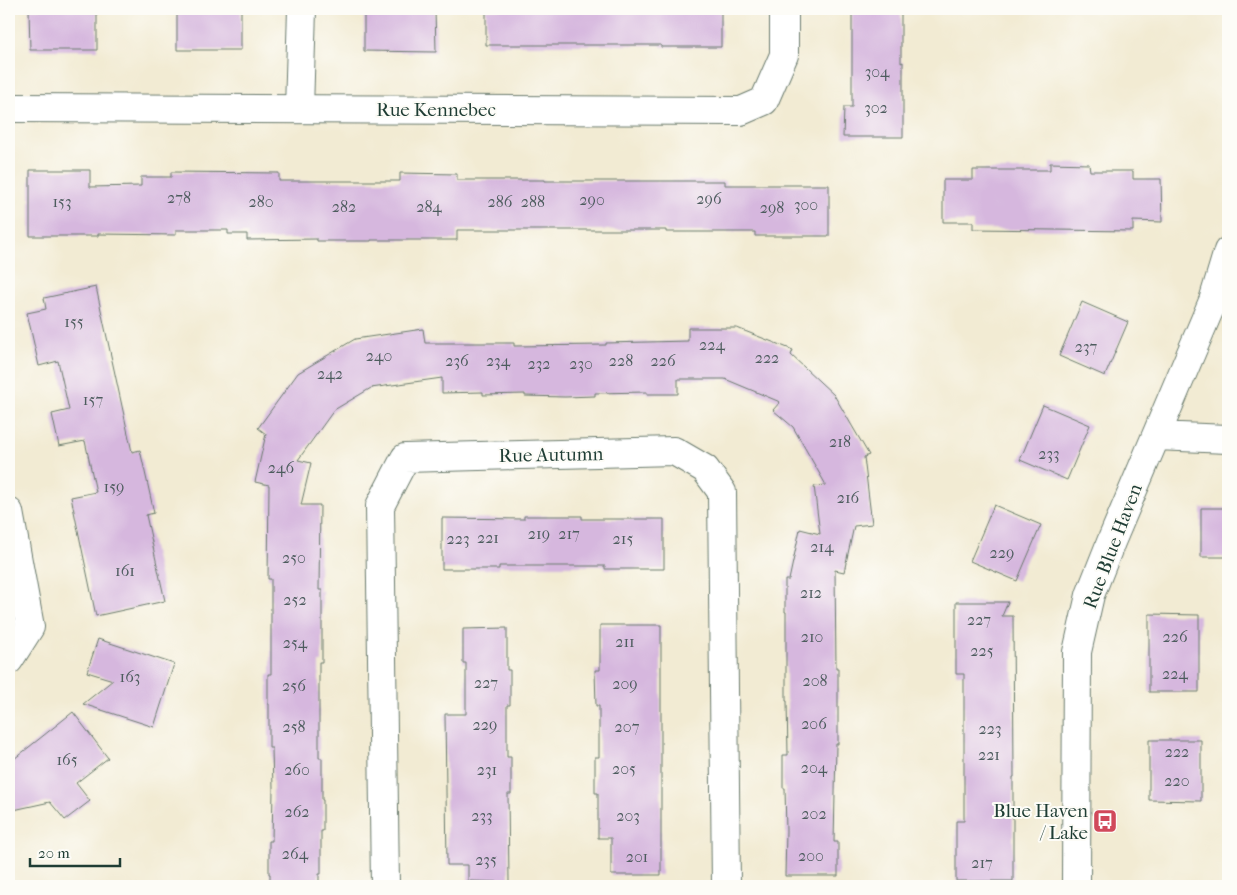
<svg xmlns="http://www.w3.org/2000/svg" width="1237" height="895" viewBox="0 0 1237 895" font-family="'IM FELL French Canon',serif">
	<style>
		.building { fill: #d6b7de }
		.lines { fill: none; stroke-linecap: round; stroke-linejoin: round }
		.street-casing { stroke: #697a6c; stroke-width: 30 }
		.street { stroke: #fff; stroke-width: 28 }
		.labels { text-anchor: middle; stroke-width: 4; stroke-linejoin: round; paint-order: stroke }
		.number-label { font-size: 16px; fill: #4d5c5e }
		.street-label { font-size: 19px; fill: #1f3d34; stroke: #fdfcf7 }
		.poi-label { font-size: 19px; fill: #1f3d34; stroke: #fdfcf7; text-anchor: end }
	</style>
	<rect width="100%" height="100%" fill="#fdfcf7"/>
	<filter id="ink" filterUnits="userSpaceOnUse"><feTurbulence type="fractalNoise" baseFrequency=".02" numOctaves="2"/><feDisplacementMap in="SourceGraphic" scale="10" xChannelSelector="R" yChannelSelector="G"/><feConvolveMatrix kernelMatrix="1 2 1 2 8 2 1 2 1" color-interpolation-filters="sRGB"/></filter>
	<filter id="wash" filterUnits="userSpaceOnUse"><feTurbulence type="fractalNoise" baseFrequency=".0096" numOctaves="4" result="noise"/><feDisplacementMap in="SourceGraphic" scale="20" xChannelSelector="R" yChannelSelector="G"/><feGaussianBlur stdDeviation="1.12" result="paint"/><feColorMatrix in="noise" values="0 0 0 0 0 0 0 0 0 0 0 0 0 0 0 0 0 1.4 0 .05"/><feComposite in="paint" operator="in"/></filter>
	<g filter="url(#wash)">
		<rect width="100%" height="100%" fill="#f2ebd3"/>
		<g id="blocks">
			<path class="building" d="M29,9H97V50H30Z
				M177,9H241V50H177Z
				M378,9H435L436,52L364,51V10H378Z
				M486,9H721V47H661V45H486Z
				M852,9H901V63L903,62V137H843L844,107H852Z
				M1050,163L1089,164L1090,171H1133V179H1161L1162,222L1133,221V231L973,229V222H943V180H973V170H1050Z
				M30,170H90V187L141,186V177H171V172L279,173V181H400V173L457,174V180H545V181H725V185H829V236H755V232H666V230H457V240H371V241H317V239L247,240V234H228V230H176V235L98,234V236H30Z
				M96,287L132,452L140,450L147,481L154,513L146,515L165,601L96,616L71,497L96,492L85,441L59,446L52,414L69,410L58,361L39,366L27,313L46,309L44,298Z
				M1082,302L1128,322L1105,376L1059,356Z
				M688,328H737L793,350L791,355L834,395L869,455L864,457L872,524L854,526L844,572L835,570L836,668H838V744H836L834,842H838V876H785L786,831L785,788H783V755H788L787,701H786V612H785V580H789L800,529L820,534L814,486L826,485L793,427L773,410L780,402L725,379H678V394H647V392L595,393V396L565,397L525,396V394L483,395V392L442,393V378L371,388L334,410L298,460L311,463L301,505H320L319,590H322V662H319V758H322V800H323V831H321V874H319V886H270V874H269V841H272L273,789L272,748H269V704H268V674H271V579H268L269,485L255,482L266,434L258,428L298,373L355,339L423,329L425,343H514V346L606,345V343L688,341Z
				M1043,405L1090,425L1067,480L1020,460Z
				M994,505L1041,525L1017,581L970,561Z
				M1201,508H1228V557H1201Z
				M524,516H582V519H664V569H605V566H499V569H442V518L524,519Z
				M956,602H1008L1002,616H1013L1014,777H1013V881H956V821H964V674H956Z
				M1149,614L1199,615V692H1149Z
				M600,625H661V875H611V838H598V793H595V757H599V706H596L595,670H600Z
				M507,628V670H510V705H507V757H511V794H508L509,882L468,881V865H447L445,714H466V663H463V629Z
				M98,639L174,664L154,727L83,704L113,680L87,672Z
				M73,712L108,758L76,783L90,801L65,820L50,802L9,811V763Z
				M1149,740H1201V801L1149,800Z"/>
		</g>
	</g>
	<g filter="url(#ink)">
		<use href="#blocks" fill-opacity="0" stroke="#697a6c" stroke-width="1"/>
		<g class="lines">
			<defs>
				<path id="street" d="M9,108L741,111L764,101L784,55V9
					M299,109L302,9
					M1156,436L1228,439
					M9,512L30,627L9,660
					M385,886L380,506L405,458L674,451L705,469L722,492L726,886
					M1076,886L1077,652L1090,595L1111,542L1213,301L1228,251"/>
			</defs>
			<use href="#street" class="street-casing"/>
			<use href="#street" class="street"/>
		</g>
	</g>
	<defs>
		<symbol id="bus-square" viewBox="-11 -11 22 22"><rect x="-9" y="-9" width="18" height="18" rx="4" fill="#d1495b" stroke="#fdfcf7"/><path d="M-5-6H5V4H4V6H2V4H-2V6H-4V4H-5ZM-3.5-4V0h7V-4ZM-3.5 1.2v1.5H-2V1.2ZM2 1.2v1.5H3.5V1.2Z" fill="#fff"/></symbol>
	</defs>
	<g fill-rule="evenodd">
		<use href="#bus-square" x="1091" y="807" width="28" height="28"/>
	</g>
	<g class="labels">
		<g class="number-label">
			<text x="877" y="77">304</text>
			<text x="876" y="113">302</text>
			<text x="179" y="203">278</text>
			<text x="709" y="204">296</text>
			<text x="592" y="205">290</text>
			<text x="62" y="207">153</text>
			<text x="261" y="207">280</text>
			<text x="500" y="207">286</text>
			<text x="533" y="207">288</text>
			<text x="806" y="210">300</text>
			<text x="344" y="212">282</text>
			<text x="429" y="212">284</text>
			<text x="772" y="213">298</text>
			<text x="74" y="327">155</text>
			<text x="712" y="350">224</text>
			<text x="1086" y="352">237</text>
			<text x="379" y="361">240</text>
			<text x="767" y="363">222</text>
			<text x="457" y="366">236</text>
			<text x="498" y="366">234</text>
			<text x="621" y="366">228</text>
			<text x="663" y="366">226</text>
			<text x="539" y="369">232</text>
			<text x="581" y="369">230</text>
			<text x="330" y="379">242</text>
			<text x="93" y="405">157</text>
			<text x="840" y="447">218</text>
			<text x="1049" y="459">233</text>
			<text x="281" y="473">246</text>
			<text x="114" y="492">159</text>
			<text x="848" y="503">216</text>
			<text x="539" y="539">219</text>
			<text x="569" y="539">217</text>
			<text x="488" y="543">221</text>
			<text x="458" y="544">223</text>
			<text x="623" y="544">215</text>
			<text x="822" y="552">214</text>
			<text x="1002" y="558">229</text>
			<text x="294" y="563">250</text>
			<text x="125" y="576">161</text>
			<text x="811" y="598">212</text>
			<text x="295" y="605">252</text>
			<text x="979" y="625">227</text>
			<text x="812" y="642">210</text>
			<text x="1175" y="642">226</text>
			<text x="625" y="647">211</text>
			<text x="295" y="648">254</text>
			<text x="982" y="656">225</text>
			<text x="1175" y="679">224</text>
			<text x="130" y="682">163</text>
			<text x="815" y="686">208</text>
			<text x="486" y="688">227</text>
			<text x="625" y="689">209</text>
			<text x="294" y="691">256</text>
			<text x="814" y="729">206</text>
			<text x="485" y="730">229</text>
			<text x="294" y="732">258</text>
			<text x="627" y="732">207</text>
			<text x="990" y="734">223</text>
			<text x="1177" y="757">222</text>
			<text x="989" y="760">221</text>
			<text x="67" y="765">165</text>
			<text x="814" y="773">204</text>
			<text x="624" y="774">205</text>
			<text x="297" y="775">260</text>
			<text x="487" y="775">231</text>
			<text x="1177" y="786">220</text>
			<text x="297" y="817">262</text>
			<text x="814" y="819">202</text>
			<text x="482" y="821">233</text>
			<text x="628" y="821">203</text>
			<text x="295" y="859">264</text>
			<text x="811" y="861">200</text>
			<text x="637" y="862">201</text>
			<text x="486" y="865">235</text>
			<text x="982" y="868">217</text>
		</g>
		<g class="street-label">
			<text x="436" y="116">Rue Kennebec</text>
			<text transform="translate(551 454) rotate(-1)" y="7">Rue Autumn</text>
			<text transform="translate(1112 546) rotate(-69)" y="7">Rue Blue Haven</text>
		</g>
		<g class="poi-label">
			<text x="1088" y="817">Blue Haven<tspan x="1088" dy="22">/ Lake</tspan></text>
		</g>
	</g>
	<rect width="1237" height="895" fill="none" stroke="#fdfcf7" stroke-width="30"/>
	<path d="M30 858v8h90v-8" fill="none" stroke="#1f3d34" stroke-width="2.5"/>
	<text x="38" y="858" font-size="15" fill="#1f3d34" stroke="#fdfcf7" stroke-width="4" paint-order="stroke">20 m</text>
</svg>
